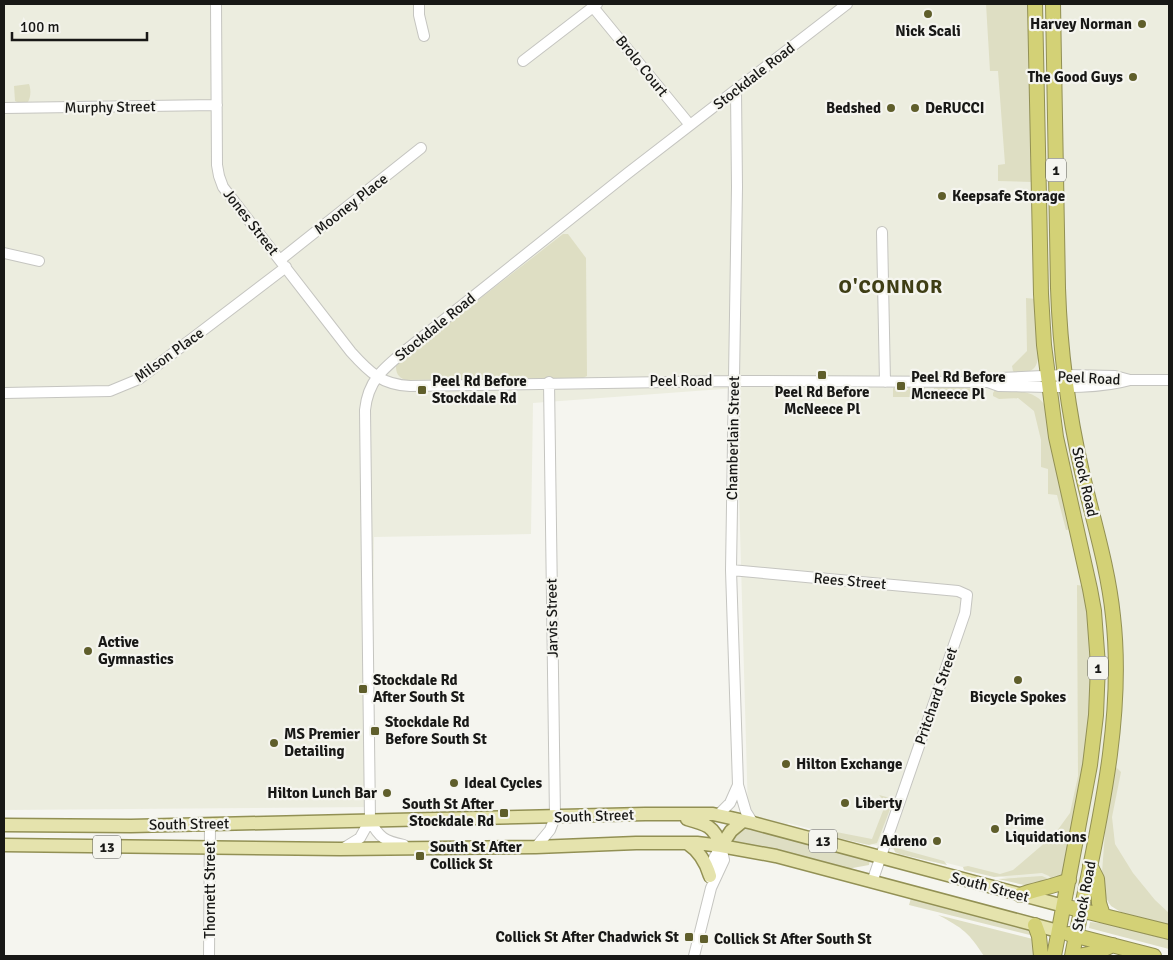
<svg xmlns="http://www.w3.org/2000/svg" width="1173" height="960" viewBox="0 0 1173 960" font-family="Signika,sans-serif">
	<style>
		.built { fill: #eceddf }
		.green { fill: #dedec3 }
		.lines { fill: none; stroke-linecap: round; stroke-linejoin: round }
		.minor-casing { stroke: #c5c5c0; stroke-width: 12 }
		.major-casing { stroke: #929054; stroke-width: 15 }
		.highway-casing { stroke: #929054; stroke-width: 16 }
		.minor { stroke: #fff; stroke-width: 10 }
		.major { stroke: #e5e3ad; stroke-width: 12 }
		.highway { stroke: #d3d176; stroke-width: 14 }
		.poi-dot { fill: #5f5e2b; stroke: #f5f5ef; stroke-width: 2 }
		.labels { text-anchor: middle; stroke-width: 4.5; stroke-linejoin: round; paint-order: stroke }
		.shield { fill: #f5f5ef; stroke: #5a5a57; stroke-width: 1 }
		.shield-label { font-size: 14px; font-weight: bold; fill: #181816 }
		.poi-label { font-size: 15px; font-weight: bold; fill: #181816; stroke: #f5f5ef; text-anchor: start }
		.street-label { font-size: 15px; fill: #181816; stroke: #f5f5ef }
		.district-label { font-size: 20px; font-weight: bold; letter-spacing: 1px; fill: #3f3e15; stroke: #f5f5ef }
	</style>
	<rect width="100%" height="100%" fill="#f5f5ef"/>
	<path class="built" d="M4,4H1169V919L788,823L787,824L760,818L748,813L736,388L533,403L531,534L374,537L372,807L4,810Z"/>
	<path class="green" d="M986,4H1029L1032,182L998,181V165L1005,164L998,71H990Z
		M29,84C31,89 31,97 28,102H17L15,101L14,86Z
		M563,234H568L586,258L587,376L583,378L405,380C398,377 396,373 396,366L400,361Z
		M1026,298L1036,299C1036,314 1043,356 1035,367C1030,373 1023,373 1016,374L1013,371L1012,366L1027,351Z
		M897,386H900V390H908V386H923L925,388V397H893V388Z
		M937,386L976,388L982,395L978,397H935L934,388Z
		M995,390C1011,389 1035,390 1044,404L1072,529L1066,530L1057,495L1048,494V469L1041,467V440L1034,411L1018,398L999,399L993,396V393Z
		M1077,585L1084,586L1089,616L1092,686L1086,757L1062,876L1054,883L1049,876L1042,873L994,877L964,870L963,867L968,866L1000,874L1013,870L1054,835L1070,813L1078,776Z
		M1115,766L1121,772L1112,817L1115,844L1133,873L1155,900L1169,913V926L1124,914L1111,906L1103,893L1102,873L1107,804Z
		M879,795L894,799L877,843L869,845L829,836L831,831L872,839L886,803Z
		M746,827L870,860L869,865L847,869L730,841L733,835Z
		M893,847L944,861L947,865L899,854L895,852Z
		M1042,876L1049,879L1050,884L1024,885L998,879Z
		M911,898L1022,928L1029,930L1034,936L909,905Z
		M938,915L1033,939L1038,956H984C969,933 963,928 938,915Z
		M1090,922L1109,924L1169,940V949L1089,928Z"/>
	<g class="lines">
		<defs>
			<path id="minor" d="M216,4L217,165L219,176L223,187L351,352C369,372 382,385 410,386L733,381L988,382L999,378L1065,375L1115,376L1130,380H1169
				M419,4V15L424,36
				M593,7L690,125
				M523,61L597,4
				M736,91L737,187L731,570L738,785L746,812L753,823
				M4,108L217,105
				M882,232L885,382
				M4,253L39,261
				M280,260L421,148
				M988,382L999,386C1039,386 1092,391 1130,380
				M4,393L110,391L139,379L286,267
				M731,570L958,591L967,595L965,613L872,882
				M718,815L730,803L738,785
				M404,845C385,841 379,838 370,820L365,410C368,380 384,368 406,350L628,173L847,4
				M536,847L550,830L555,817L549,382
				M342,849L360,838L370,820
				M710,878L714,858L721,846
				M209,956L210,824
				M694,956L711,888L724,860L721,846"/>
			<path id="major" d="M687,819C706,824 714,826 721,846
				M4,825L131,826L645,814H713L753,823L1064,906
				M687,843C699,851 706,862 710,876
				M4,845L340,849L536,847L636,843H697L721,846L776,856L1058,931
				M721,846L731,831L743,821"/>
			<path id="highway" d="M1035,4L1041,294L1044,345L1056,437L1090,589L1094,611L1098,665L1096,715L1090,765L1054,956
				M1053,4L1058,288C1060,350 1068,411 1082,472C1093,520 1108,567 1113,616C1126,728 1093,846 1072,956
				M1090,865L1097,879L1099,903L1103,915
				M1020,895C1036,889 1053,887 1069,880
				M1072,908L1169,932
				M1035,925L1039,936L1041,956
				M1069,934L1154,956
				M1078,956L1098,952L1113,945"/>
		</defs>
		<use href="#minor" class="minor-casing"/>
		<use href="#major" class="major-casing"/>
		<use href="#highway" class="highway-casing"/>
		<use href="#minor" class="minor"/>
		<use href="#major" class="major"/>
		<use href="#highway" class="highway"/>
	</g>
	<g class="poi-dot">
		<circle cx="928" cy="14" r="5"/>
		<circle cx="1142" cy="24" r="5"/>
		<circle cx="1133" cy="77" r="5"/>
		<circle cx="891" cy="108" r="5"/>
		<circle cx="915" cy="108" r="5"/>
		<circle cx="942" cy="196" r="5"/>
		<rect x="817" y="370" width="10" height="10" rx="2.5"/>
		<rect x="896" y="381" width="10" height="10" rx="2.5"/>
		<rect x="417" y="385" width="10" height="10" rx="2.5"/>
		<circle cx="88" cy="651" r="5"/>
		<circle cx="1018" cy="680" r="5"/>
		<rect x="358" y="684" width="10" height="10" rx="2.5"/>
		<rect x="370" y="726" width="10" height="10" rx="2.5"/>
		<circle cx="274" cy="743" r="5"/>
		<circle cx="786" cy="764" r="5"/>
		<circle cx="454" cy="783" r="5"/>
		<circle cx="387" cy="793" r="5"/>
		<circle cx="845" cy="803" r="5"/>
		<rect x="499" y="808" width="10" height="10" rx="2.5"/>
		<circle cx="995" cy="829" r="5"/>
		<circle cx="937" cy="841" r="5"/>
		<rect x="415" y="851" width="10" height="10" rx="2.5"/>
		<rect x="684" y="932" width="10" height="10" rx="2.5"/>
		<rect x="699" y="934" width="10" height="10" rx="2.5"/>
	</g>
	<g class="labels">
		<g class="shield">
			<rect x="1046" y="158.5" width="20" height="23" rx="4"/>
			<rect x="1088" y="656.5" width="20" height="23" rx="4"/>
			<rect x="809" y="829.5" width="28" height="23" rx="4"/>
			<rect x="93" y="835.5" width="28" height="23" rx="4"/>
		</g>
		<g class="shield-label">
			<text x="1056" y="175">1</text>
			<text x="1098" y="673">1</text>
			<text x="823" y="846">13</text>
			<text x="107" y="852">13</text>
		</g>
		<g class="poi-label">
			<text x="1132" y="29" text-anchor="end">Harvey Norman</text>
			<text x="928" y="36" text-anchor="middle">Nick Scali</text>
			<text x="1123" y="82" text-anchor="end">The Good Guys</text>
			<text x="881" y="113" text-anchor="end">Bedshed</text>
			<text x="925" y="113">DeRUCCI</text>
			<text x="952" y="201">Keepsafe Storage</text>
			<text x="911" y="382">Peel Rd Before<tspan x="911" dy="17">Mcneece Pl</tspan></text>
			<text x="432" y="386">Peel Rd Before<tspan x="432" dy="17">Stockdale Rd</tspan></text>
			<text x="822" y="397" text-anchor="middle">Peel Rd Before<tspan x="822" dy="17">McNeece Pl</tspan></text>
			<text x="98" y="647">Active<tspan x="98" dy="17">Gymnastics</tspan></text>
			<text x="373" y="685">Stockdale Rd<tspan x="373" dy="17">After South St</tspan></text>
			<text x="1018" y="702" text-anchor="middle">Bicycle Spokes</text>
			<text x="385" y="727">Stockdale Rd<tspan x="385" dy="17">Before South St</tspan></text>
			<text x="284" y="739">MS Premier<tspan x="284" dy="17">Detailing</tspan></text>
			<text x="796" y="769">Hilton Exchange</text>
			<text x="464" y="788">Ideal Cycles</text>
			<text x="377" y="798" text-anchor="end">Hilton Lunch Bar</text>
			<text x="855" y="808">Liberty</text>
			<text x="494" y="809" text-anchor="end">South St After<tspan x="494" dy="17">Stockdale Rd</tspan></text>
			<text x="1005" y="825">Prime<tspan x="1005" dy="17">Liquidations</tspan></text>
			<text x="927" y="846" text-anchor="end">Adreno</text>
			<text x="430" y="852">South St After<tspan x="430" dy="17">Collick St</tspan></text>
			<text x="679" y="942" text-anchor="end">Collick St After Chadwick St</text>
			<text x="714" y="944">Collick St After South St</text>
		</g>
		<g class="street-label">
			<text transform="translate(642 66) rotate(51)" y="5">Brolo Court</text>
			<text transform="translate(754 76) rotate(-38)" y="5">Stockdale Road</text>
			<text transform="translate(110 107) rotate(-1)" y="5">Murphy Street</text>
			<text transform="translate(351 204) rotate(-38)" y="5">Mooney Place</text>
			<text transform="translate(251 222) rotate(52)" y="5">Jones Street</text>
			<text transform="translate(435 327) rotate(-39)" y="5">Stockdale Road</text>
			<text transform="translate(169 355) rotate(-36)" y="5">Milson Place</text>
			<text transform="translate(1089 378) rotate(3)" y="5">Peel Road</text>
			<text x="681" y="386">Peel Road</text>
			<text transform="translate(733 438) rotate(-89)" y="5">Chamberlain Street</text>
			<text transform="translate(1085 482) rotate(77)" y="5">Stock Road</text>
			<text transform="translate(850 581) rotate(5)" y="5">Rees Street</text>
			<text transform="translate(552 618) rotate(-91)" y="5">Jarvis Street</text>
			<text transform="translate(936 696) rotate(-71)" y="5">Pritchard Street</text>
			<text transform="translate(594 816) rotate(-2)" y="5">South Street</text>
			<text transform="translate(189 824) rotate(-1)" y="5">South Street</text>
			<text transform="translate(990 887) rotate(15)" y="5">South Street</text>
			<text transform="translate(210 890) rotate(-90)" y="5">Thornett Street</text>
			<text transform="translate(1084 896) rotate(-79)" y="5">Stock Road</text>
		</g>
		<g class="district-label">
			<text x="891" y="293">O'CONNOR</text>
		</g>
	</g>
	<rect width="1173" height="960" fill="none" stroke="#181816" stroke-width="10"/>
	<path d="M12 32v8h135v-8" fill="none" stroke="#181816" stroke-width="2.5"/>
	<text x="20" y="32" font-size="15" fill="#181816" stroke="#f5f5ef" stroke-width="4" paint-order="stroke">100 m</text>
</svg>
